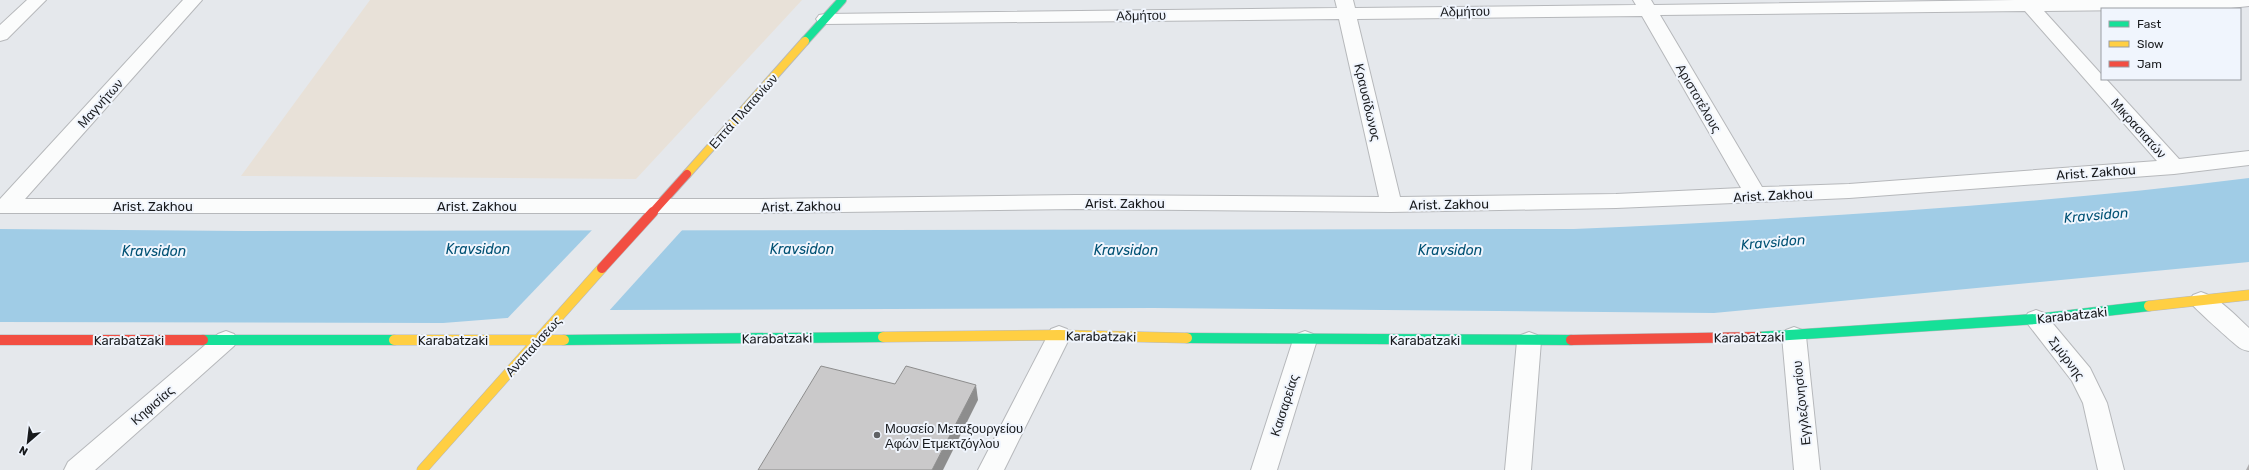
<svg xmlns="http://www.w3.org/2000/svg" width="2249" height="470" viewBox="0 0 2249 470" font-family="Rubik,sans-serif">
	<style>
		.education { fill: #e8e1d8 }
		.water { fill: #a0cce6 }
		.pier { fill: #e5e8ec }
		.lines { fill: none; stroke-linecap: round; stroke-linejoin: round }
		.street-casing { stroke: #b6b8bb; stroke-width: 2 }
		.fast-far1-casing { stroke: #b6b8bb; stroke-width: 10 }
		.fast-casing { stroke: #b6b8bb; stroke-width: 11 }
		.slow-far1-casing { stroke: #b6b8bb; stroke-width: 10 }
		.slow-casing { stroke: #b6b8bb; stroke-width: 11 }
		.jam-far1-casing { stroke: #b6b8bb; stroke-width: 10 }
		.jam-casing { stroke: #b6b8bb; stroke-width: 11 }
		.street { fill: #fbfcfc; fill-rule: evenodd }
		.fast-far1 { stroke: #16e098; stroke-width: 8 }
		.fast { stroke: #16e098; stroke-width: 10 }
		.slow-far1 { stroke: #ffcf43; stroke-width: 8 }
		.slow { stroke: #ffcf43; stroke-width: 10 }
		.jam-far1 { stroke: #f24e42; stroke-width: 8 }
		.jam { stroke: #f24e42; stroke-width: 10 }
		.wall { fill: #aeadae }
		.shaded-wall { fill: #8d8d8d }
		.building { fill: #cac9ca; stroke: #8d8d8d }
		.poi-dot { fill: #606265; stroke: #f0f5fd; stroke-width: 1.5 }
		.labels { text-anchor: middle; stroke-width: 4; stroke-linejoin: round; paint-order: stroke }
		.street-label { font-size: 13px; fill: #181a1d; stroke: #f0f5fd }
		.poi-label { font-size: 13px; fill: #181a1d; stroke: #f0f5fd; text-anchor: start }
		.water-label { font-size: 14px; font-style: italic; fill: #005174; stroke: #f0f5fd }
	</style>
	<rect width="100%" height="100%" fill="#e5e8ec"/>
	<path class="education" d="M370,0H802L636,179L241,176Z"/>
	<path class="water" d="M2249,178V262L1714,313L1153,308L607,310L443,323L0,322V229L244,231L1574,229C1799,219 2025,206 2249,178Z"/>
	<path class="pier" d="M684,228L608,312L505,321L593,229Z"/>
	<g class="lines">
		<defs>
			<path id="street" d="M27,0H46L7,39L0,41V25Z
				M183,0H202L25,199H761L1076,195L1379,197L1339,19L825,24L819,23L816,19L819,15L825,14L1337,8L1335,0H1353L1355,8L1636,5L1633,0H1651L1654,5L2015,0H2249V6L2222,9L2044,11L2102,75V79H2106L2179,159L2249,151V165L2174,174L1849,198L1616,208L1391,212L1076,209L761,213H0V199ZM2025,11L2157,161L1849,184L1762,187L1660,15ZM1642,16L1741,188L1616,194L1400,197L1357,19Z
				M2201,292C2220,298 2235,315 2249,328V351C2246,350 2243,350 2240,348C2234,344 2192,306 2189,301L2193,295Z
				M2036,310L2044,313L2090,368L2107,403L2124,470H2098L2083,403L2072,381L2024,319L2028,313Z
				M1059,326L1067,329L1071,335L1004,470H978L1051,329Z
				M1794,327L1802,330L1806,336L1820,470H1794L1782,336L1786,330Z
				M226,331L234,334L238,340L234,346L95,470H64L68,462L218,334Z
				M1305,331L1313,334L1317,340L1277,470H1251L1293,340L1297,334Z
				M1529,332L1537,335L1541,341L1531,470H1505L1517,341L1521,335Z"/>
			<path id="fast-far1" d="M805,41L842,0"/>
			<path id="fast" d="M1759,337L2036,319L2149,306
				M1187,338L1571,340
				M203,340H394
				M564,340L883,337"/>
			<path id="slow-far1" d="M687,174L805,41"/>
			<path id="slow" d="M2149,306L2249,295
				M883,337L1059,335L1187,338
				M394,340H564
				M422,470L602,268"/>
			<path id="jam-far1" d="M652,213L687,174"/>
			<path id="jam" d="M602,268L653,212
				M0,340H203
				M1571,340L1759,337"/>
		</defs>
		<use href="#street" class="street-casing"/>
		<use href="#fast-far1" class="fast-far1-casing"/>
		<use href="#fast" class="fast-casing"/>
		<use href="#slow-far1" class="slow-far1-casing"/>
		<use href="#slow" class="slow-casing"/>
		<use href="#jam-far1" class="jam-far1-casing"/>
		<use href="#jam" class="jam-casing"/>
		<use href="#street" class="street"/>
		<use href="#fast-far1" class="fast-far1"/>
		<use href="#fast" class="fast"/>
		<use href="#slow-far1" class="slow-far1"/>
		<use href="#slow" class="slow"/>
		<use href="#jam-far1" class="jam-far1"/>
		<use href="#jam" class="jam"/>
	</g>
	<path class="wall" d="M2249,464V470H2246Z"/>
	<path class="shaded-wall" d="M976,385L978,400L943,470H932Z"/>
	<path class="building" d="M821,366L895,384L906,366L976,385L932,470H758Z"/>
	<circle class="poi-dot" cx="877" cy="435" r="4"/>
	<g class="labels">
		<g class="street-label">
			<text transform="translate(1465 11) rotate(-1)" y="5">Αδμήτου</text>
			<text transform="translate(1141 15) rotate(-1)" y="5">Αδμήτου</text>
			<text transform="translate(1699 98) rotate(60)" y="5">Αριστοτέλους</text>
			<text transform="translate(1368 102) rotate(77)" y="5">Κραυσίδωνος</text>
			<text transform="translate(100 103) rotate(-48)" y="5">Μαγνήτων</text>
			<text transform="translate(743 111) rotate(-48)" y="5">Επτά Πλατανίων</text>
			<text transform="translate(2139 128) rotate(48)" y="5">Μικρασιατών</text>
			<text transform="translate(2096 172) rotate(-4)" y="5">Arist. Zakhou</text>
			<text transform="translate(1773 195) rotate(-3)" y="5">Arist. Zakhou</text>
			<text x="1125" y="208">Arist. Zakhou</text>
			<text transform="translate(1449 204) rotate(-1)" y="5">Arist. Zakhou</text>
			<text x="153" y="211">Arist. Zakhou</text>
			<text x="477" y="211">Arist. Zakhou</text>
			<text transform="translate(801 206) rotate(-1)" y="5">Arist. Zakhou</text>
			<text transform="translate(2072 315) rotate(-6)" y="5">Karabatzaki</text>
			<text transform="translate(1101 336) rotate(1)" y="5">Karabatzaki</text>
			<text transform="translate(1749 337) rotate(-1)" y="5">Karabatzaki</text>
			<text transform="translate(777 338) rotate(-1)" y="5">Karabatzaki</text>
			<text x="129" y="345">Karabatzaki</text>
			<text x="453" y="345">Karabatzaki</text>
			<text x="1425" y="345">Karabatzaki</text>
			<text transform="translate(533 346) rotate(-48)" y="5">Αναπαύσεως</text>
			<text transform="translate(2067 358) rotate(53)" y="5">Σμύρνης</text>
			<text transform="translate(1801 403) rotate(-96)" y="5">Εγγλεζονησίου</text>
			<text transform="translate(152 405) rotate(-41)" y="5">Κηφισίας</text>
			<text transform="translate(1284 405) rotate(-72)" y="5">Καισαρείας</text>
		</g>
		<g class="poi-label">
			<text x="885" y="433">Μουσείο Μεταξουργείου<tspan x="885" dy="15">Αφών Ετμεκτζόγλου</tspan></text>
		</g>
		<g class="water-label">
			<text transform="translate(2096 215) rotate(-5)" y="5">Kravsidon</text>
			<text transform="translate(1773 242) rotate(-5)" y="5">Kravsidon</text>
			<text x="478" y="254">Kravsidon</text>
			<text x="802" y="254">Kravsidon</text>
			<text x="1126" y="255">Kravsidon</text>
			<text x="1450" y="255">Kravsidon</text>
			<text x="154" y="256">Kravsidon</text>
		</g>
	</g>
	<rect x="2101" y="8" width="140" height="72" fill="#f0f5fd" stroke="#9a9da3"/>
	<rect x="2109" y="21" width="20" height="6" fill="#16e098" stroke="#9a9da3"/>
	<text x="2137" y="28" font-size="12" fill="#181a1d">Fast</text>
	<rect x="2109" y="41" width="20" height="6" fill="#ffcf43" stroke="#9a9da3"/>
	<text x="2137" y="48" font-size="12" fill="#181a1d">Slow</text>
	<rect x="2109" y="61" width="20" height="6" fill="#f24e42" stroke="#9a9da3"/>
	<text x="2137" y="68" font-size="12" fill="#181a1d">Jam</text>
	<g transform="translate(28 442) rotate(208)" stroke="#f0f5fd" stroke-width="3" paint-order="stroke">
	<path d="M0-3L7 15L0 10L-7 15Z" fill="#181a1d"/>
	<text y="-6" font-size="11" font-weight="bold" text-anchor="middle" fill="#181a1d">N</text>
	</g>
</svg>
